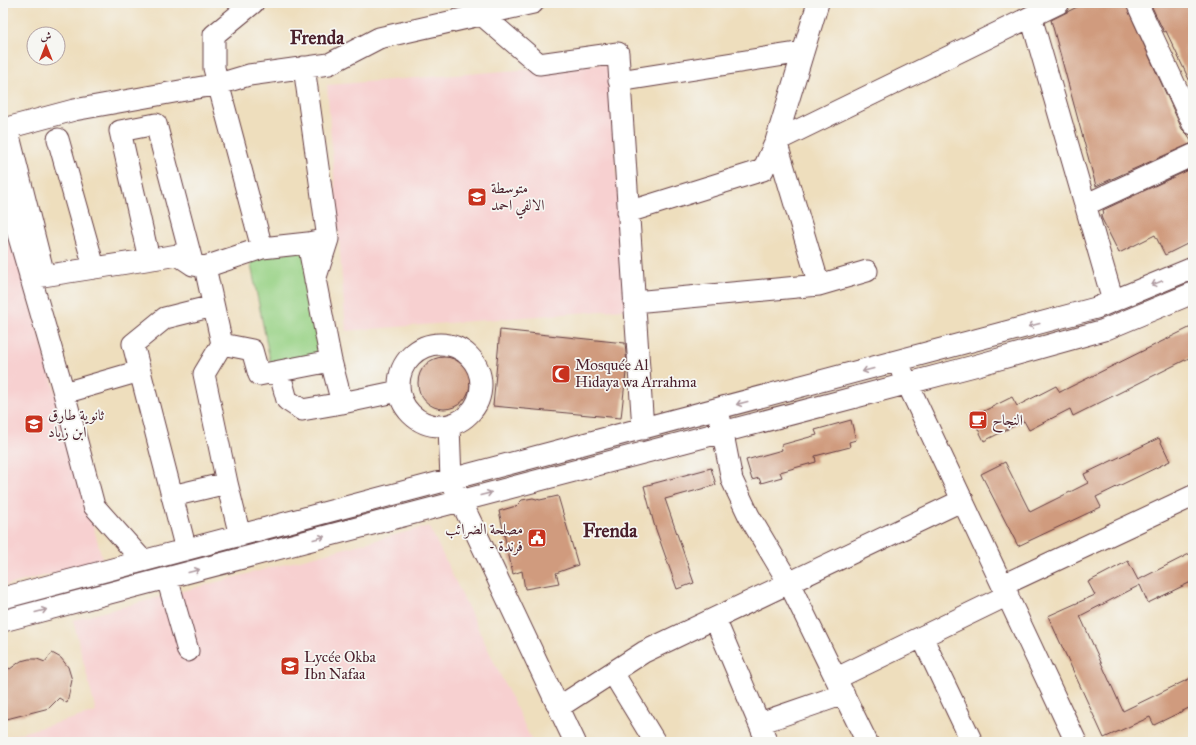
<svg xmlns="http://www.w3.org/2000/svg" width="1196" height="745" viewBox="0 0 1196 745" font-family="'IM FELL Great Primer',Amiri,serif">
	<style>
		.built { fill: #f7d0d0 }
		.pitch { fill: #98d285; stroke: #717858 }
		.building { fill: #d09b7e }
		.lines { fill: none; stroke-linecap: round; stroke-linejoin: round }
		.minor-casing { stroke: #633c41; stroke-width: 23 }
		.minor { stroke: #fff; stroke-width: 21 }
		.oneway { stroke: #ae9aa0 }
		.labels { text-anchor: middle; stroke-width: 3.5; stroke-linejoin: round; paint-order: stroke }
		.poi-label { font-size: 15px; fill: #4a1f2b; stroke: #f6f6f2; text-anchor: start }
		.district-label { font-size: 19px; font-weight: bold; fill: #4a1f2b; stroke: #f6f6f2 }
	</style>
	<rect width="100%" height="100%" fill="#f6f6f2"/>
	<filter id="ink" filterUnits="userSpaceOnUse"><feTurbulence type="fractalNoise" baseFrequency=".025" numOctaves="2"/><feDisplacementMap in="SourceGraphic" scale="8" xChannelSelector="R" yChannelSelector="G"/><feConvolveMatrix kernelMatrix="1 2 1 2 8 2 1 2 1" color-interpolation-filters="sRGB"/></filter>
	<filter id="wash" filterUnits="userSpaceOnUse"><feTurbulence type="fractalNoise" baseFrequency=".012" numOctaves="4" result="noise"/><feDisplacementMap in="SourceGraphic" scale="16" xChannelSelector="R" yChannelSelector="G"/><feGaussianBlur stdDeviation="0.9" result="paint"/><feColorMatrix in="noise" values="0 0 0 0 0 0 0 0 0 0 0 0 0 0 0 0 0 1.4 0 .05"/><feComposite in="paint" operator="in"/></filter>
	<g filter="url(#wash)">
		<rect width="100%" height="100%" fill="#eedebd"/>
		<path class="built" d="M608,63L628,309L346,331L327,85Z
			M3,204L103,561L4,586L3,582Z
			M429,526L532,741L531,742H3V738L96,712L73,620Z"/>
		<path class="pitch" d="M305,249L326,354L271,365L250,260Z"/>
		<g id="blocks">
			<path class="building" d="M1085,3H1125L1182,129L1188,135L1192,143L1096,186L1051,20Z
				M1150,3H1193V88L1166,31L1164,32Z
				M1193,168V241L1165,255L1155,235L1119,253L1102,219L1101,215L1104,214L1103,210Z
				M1193,326V356L1073,416L1070,409L1029,430L1024,421L984,441L972,417L1012,397L1017,406L1056,386L1060,392Z
				M500,330L625,343L627,364L621,418L493,406Z
				M418 383a26 26 0 1 1 52 0a26 26 0 1 1-52 0Z
				M851,420L856,440L849,442L850,447L815,456L816,462L780,472L782,477L761,483L759,478L752,480L746,460L782,450L781,445L817,435L815,430Z
				M1159,438L1170,461L1096,497L1101,507L1018,546L981,474L1005,462L1030,512L1088,483L1084,474Z
				M711,468L716,485L665,499L694,583L677,589L654,524L644,486Z
				M558,496L578,565L556,573L559,583L525,589L522,571L513,574L499,511L516,506L522,500L533,498L540,500Z
				M1193,552V581L1148,603L1140,585L1080,616L1123,711L1193,677V706L1154,725L1150,717L1104,738L1048,616L1095,595L1088,582L1128,561L1138,580Z
				M52,653L61,658L68,667L72,680L67,703L59,698L49,708L3,720V665L10,669L21,661L29,659H37L45,662Z"/>
		</g>
	</g>
	<g filter="url(#ink)">
		<use href="#blocks" fill-opacity="0" stroke="#633c41" stroke-width="1"/>
		<g class="lines">
			<defs>
				<path id="minor" d="M253,3L214,35V68L262,248
					M818,3L776,141L819,285
					M1137,3L1193,124
					M482,15L539,64L618,53L643,429
					M1031,17L1113,301
					M304,67L328,239L315,280
					M619,81L803,52
					M7,128L44,275
					M3,129L74,110L219,84L249,75L329,64L379,38L533,3
					M58,139L94,267
					M3,182L64,393
					M1085,205L1193,155
					M628,212L763,170L776,141L1059,3
					M328,239L308,243L331,361
					M149,259L120,131L156,124L193,265
					M205,267L262,248L308,243
					M30,278L178,255L193,265L205,267L222,344L204,374L227,483
					M634,302L819,285L867,271
					M399 385a41 41 0 1 1 82 0a41 41 0 1 1-82 0Z
					M222,344L252,350L259,375L331,361L342,403L399,391
					M140,371L64,393L94,506L143,561
					M279,371L287,400L302,410L342,403
					M902,372L1076,742
					M720,419L732,480L749,516L789,583L867,742
					M449,426L451,480L575,742
					M172,496L227,483L240,536
					M186,550L133,344L165,318L213,306
					M167,578L188,651
					M1003,585L1193,496
					M3,598L1096,308L1193,268
					M715,619L767,742
					M3,621L974,366L1104,330L1193,293
					M922,637L972,742
					M613,673L655,742
					M837,678L1008,595
					M559,707L644,652L963,500
					M760,723L844,694"/>
			</defs>
			<use href="#minor" class="minor-casing"/>
			<use href="#minor" class="minor"/>
		</g>
		<defs><path id="oneway-shaft" d="M-6 0H5M1.5-3L5.5 0L1.5 3" fill="none" stroke-width="1.6" stroke-linecap="round" stroke-linejoin="round"/></defs>
		<g class="oneway">
			<use href="#oneway-shaft" transform="translate(1157 283) rotate(158)"/>
			<use href="#oneway-shaft" transform="translate(1034 325) rotate(165)"/>
			<use href="#oneway-shaft" transform="translate(868 370) rotate(165)"/>
			<use href="#oneway-shaft" transform="translate(742 403) rotate(165)"/>
			<use href="#oneway-shaft" transform="translate(486 494) rotate(-15)"/>
			<use href="#oneway-shaft" transform="translate(319 538) rotate(-15)"/>
			<use href="#oneway-shaft" transform="translate(194 571) rotate(-15)"/>
			<use href="#oneway-shaft" transform="translate(41 611) rotate(-15)"/>
		</g>
	</g>
	<defs>
		<symbol id="school-square" viewBox="-11 -11 22 22"><rect x="-9" y="-9" width="18" height="18" rx="4" fill="#c8321e" stroke="#f6f6f2"/><path d="M0-5L7-2L0 1L-7-2ZM-4 1L0 2.5L4 1V4Q0 6-4 4Z" fill="#fff"/></symbol>
		<symbol id="mosque-square" viewBox="-11 -11 22 22"><rect x="-9" y="-9" width="18" height="18" rx="4" fill="#c8321e" stroke="#f6f6f2"/><path d="M3.5-4.9A6 6 0 1 0 3.5 4.9A5 5 0 1 1 3.5-4.9Z" fill="#fff"/></symbol>
		<symbol id="cafe-square" viewBox="-11 -11 22 22"><rect x="-9" y="-9" width="18" height="18" rx="4" fill="#c8321e" stroke="#f6f6f2"/><path d="M-5.5-4.5H6V0H3Q3 3.5 0 3.5H-2.5Q-5.5 3.5-5.5 0ZM3-3.2v2h1.7v-2ZM-6 4.5H4V6H-6Z" fill="#fff"/></symbol>
		<symbol id="civic-square" viewBox="-11 -11 22 22"><rect x="-9" y="-9" width="18" height="18" rx="4" fill="#c8321e" stroke="#f6f6f2"/><path d="M-.6-6.5H3V-4.5H.6V-3L4-1V1h2V6H-6V1h2V-1L-.6-3ZM-1.2 2.5V6h2.4V2.5Z" fill="#fff"/></symbol>
	</defs>
	<g fill-rule="evenodd">
		<use href="#school-square" x="466" y="186" width="22" height="22"/>
		<use href="#mosque-square" x="550" y="363" width="22" height="22"/>
		<use href="#cafe-square" x="967" y="409" width="22" height="22"/>
		<use href="#school-square" x="23" y="413" width="22" height="22"/>
		<use href="#civic-square" x="526" y="527" width="22" height="22"/>
		<use href="#school-square" x="279" y="655" width="22" height="22"/>
	</g>
	<g class="labels">
		<g class="poi-label">
			<text x="491" y="193">متوسطة<tspan x="491" dy="17">الالفي احمد</tspan></text>
			<text x="575" y="370">Mosquée Al<tspan x="575" dy="17">Hidaya wa Arrahma</tspan></text>
			<text x="48" y="420">ثانوية طارق<tspan x="48" dy="17">ابن زياد</tspan></text>
			<text x="992" y="425">النجاح</text>
			<text x="523" y="534" text-anchor="end">مصلحة الضرائب<tspan x="523" dy="17">- فرندة</tspan></text>
			<text x="304" y="662">Lycée Okba<tspan x="304" dy="17">Ibn Nafaa</tspan></text>
		</g>
		<g class="district-label">
			<text x="317" y="44">Frenda</text>
			<text x="610" y="537">Frenda</text>
		</g>
	</g>
	<rect width="1196" height="745" fill="none" stroke="#f6f6f2" stroke-width="16"/>
	<g transform="translate(46 46)"><circle r="19" fill="#f6f6f2" stroke="#b1a0a2"/>
	<path d="M0-3L7 15L0 10L-7 15Z" fill="#c8321e"/>
	<text y="-6" font-size="11" font-weight="bold" text-anchor="middle" fill="#4a1f2b">ش</text>
	</g>
</svg>
